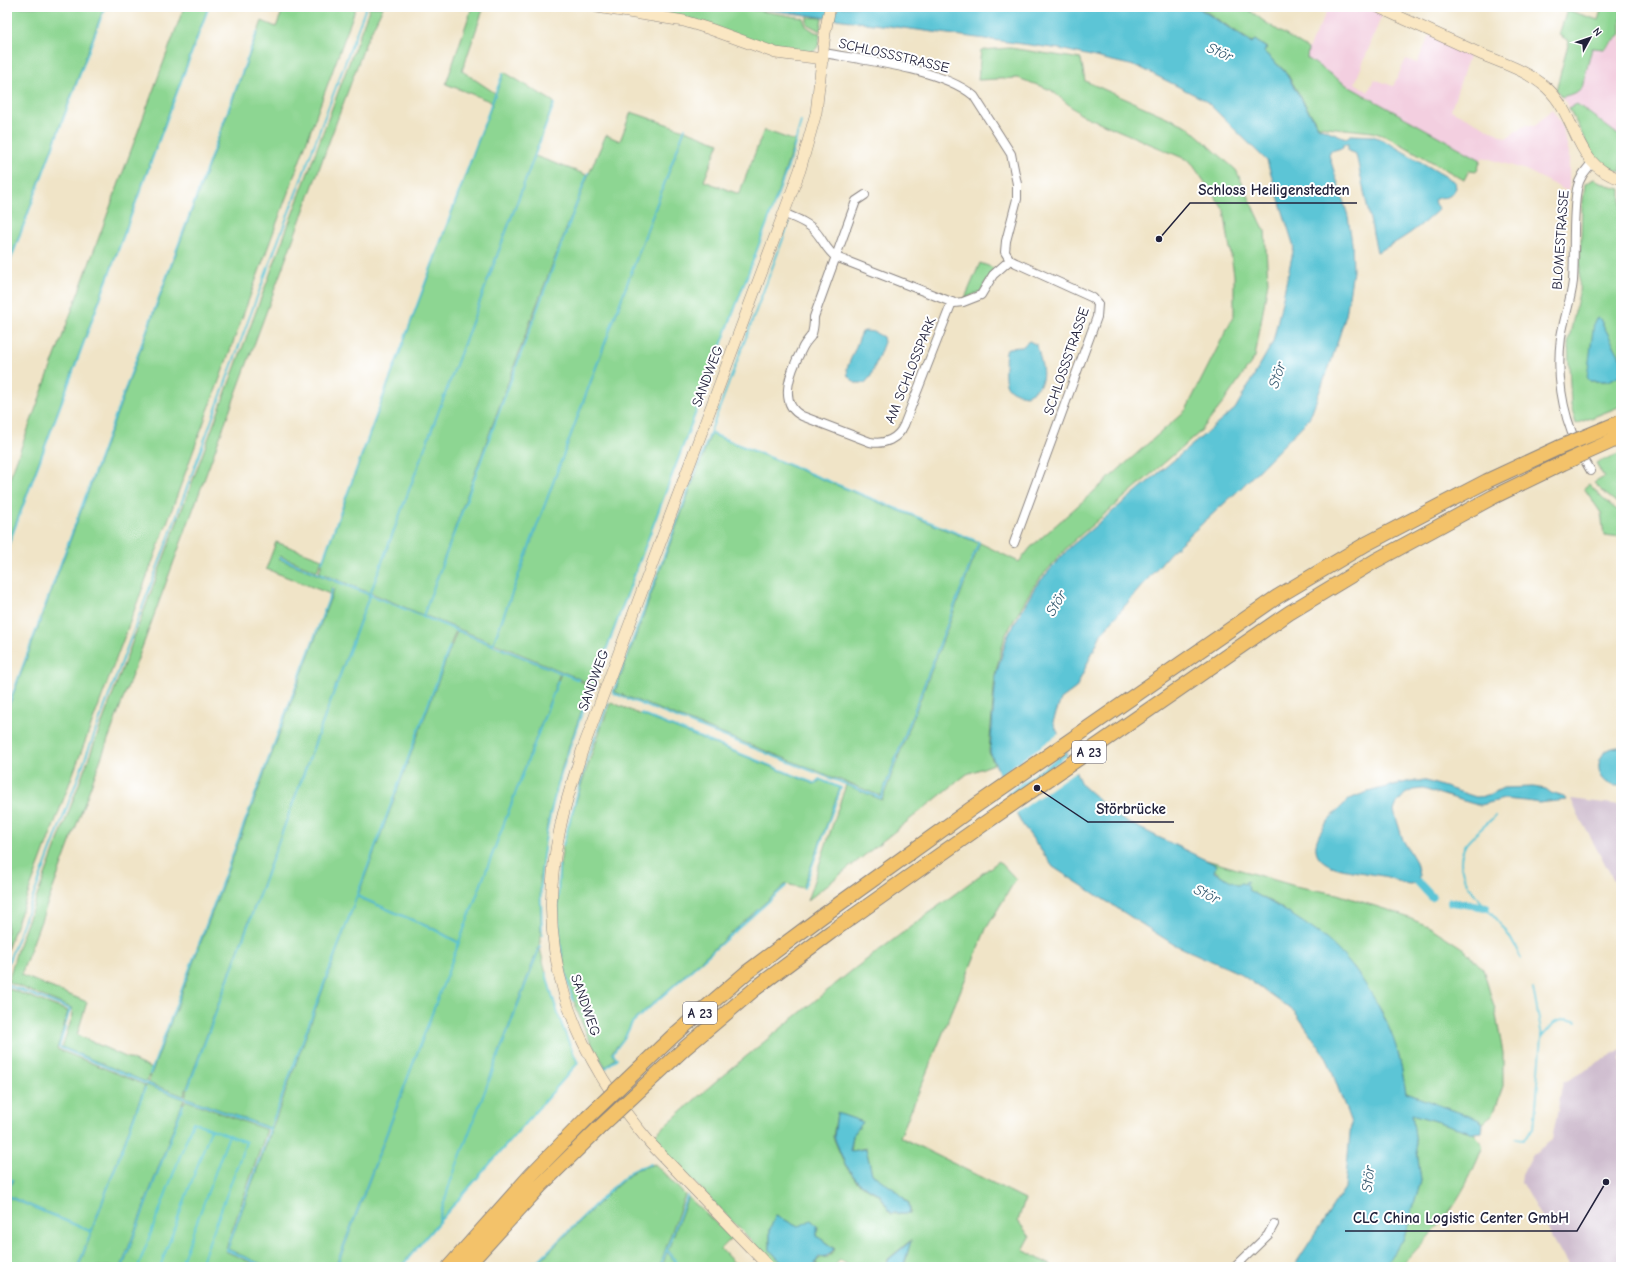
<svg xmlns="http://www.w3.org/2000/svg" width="1628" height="1274" viewBox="0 0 1628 1274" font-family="'Comic Neue',sans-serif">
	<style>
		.built { fill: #f3cfe0 }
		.industrial { fill: #cfbdcf }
		.green { fill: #8dd692; stroke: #587c66; fill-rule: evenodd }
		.water { fill: #5bc5d6; stroke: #3e7488 }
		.pier { fill: #f0e4c7 }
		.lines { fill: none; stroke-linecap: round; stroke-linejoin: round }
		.stream { stroke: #5bc5d6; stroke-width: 2 }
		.canal { stroke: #5bc5d6; stroke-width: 8 }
		.street-casing { stroke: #898381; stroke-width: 10 }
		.secondary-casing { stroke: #898381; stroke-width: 12 }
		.highway-casing { stroke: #898381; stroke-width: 16 }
		.street { stroke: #fff; stroke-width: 8 }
		.secondary { stroke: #fae7c3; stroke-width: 11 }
		.highway { stroke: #f3c26a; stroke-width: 14 }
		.highway-bridge-casing { stroke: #898381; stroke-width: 16; stroke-linecap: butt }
		.highway-bridge { stroke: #f3c26a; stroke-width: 14 }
		.labels { text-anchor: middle; stroke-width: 4; stroke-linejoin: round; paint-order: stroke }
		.shield { fill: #fff; stroke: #646476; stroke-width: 1 }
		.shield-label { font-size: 13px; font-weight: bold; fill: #22223b }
		.street-label { font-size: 14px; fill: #22223b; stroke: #fff }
		.water-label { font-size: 15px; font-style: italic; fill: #365b71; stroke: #fff }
		.leader { fill: none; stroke: #22223b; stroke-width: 1.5 }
		.callout-dot { fill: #22223b; stroke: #fff; stroke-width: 1.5 }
		.callout-label { font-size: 15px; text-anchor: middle; font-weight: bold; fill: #22223b; stroke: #fff; stroke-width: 4; stroke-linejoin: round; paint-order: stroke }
	</style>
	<rect width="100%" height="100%" fill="#fff"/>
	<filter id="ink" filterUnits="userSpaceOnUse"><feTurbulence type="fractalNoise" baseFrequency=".025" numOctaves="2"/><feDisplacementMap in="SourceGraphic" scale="8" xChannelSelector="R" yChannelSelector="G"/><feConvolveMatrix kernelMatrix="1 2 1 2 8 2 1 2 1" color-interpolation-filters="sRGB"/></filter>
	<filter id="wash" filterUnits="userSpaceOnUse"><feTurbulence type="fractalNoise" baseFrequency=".012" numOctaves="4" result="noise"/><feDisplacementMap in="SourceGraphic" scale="16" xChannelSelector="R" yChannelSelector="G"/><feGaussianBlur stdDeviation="0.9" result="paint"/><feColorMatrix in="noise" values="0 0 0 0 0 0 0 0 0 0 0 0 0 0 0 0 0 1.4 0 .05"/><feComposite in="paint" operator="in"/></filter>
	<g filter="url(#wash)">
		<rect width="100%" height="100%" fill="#f0e4c7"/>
		<path class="built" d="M1329,7H1365L1382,15L1355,83L1368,92L1374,79L1393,86L1406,59L1417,63L1430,35L1470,53L1451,110L1506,138L1525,125L1535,126L1552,109L1561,124L1569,152V192L1526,170L1483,157L1481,160L1348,86L1307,58L1308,49Z
			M1621,34V137L1577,104L1569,108L1562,97L1575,93L1582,88L1592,47L1604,49Z"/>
		<path class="industrial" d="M1571,799L1621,805V893L1578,815Z
			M1621,1049V1267H1569L1521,1182L1522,1174L1532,1155L1552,1140L1563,1082Z"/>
		<path class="green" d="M7,7H104L7,268Z
			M184,7H208L7,547V486Z
			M284,7H356L164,531L7,950V712L262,21L276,27Z
			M370,7H383L366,42L21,975L87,1002L77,1035L152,1069L146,1082L62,1047L73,1015L72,1008L8,982L17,950Z
			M472,7H484L462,71L495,93L492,102L446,84Z
			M619,7H737L803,18L806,26L815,32L820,33C819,49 818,51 801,54Z
			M1199,7H1245L1265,22L1308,49L1307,58L1348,86L1481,160L1477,171L1469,170L1464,180L1390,138L1373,132L1318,126L1286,72L1264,52L1267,48L1255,40L1252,42Z
			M1602,7H1621V34L1604,49L1592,48L1582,88L1575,93L1562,97L1556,90L1569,41L1559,35L1567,10L1598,20Z
			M807,17L822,18L820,31L807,24Z
			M1010,48L1081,59L1085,81L1187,126L1236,170L1265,231L1268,282L1255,357L1223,403L1200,432L1069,545L1033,587L1005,636L995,675L989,752L994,764L967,774L807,901L846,785L882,800L980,543L1019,562L1031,547L1186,410L1234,315V275L1224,210L1190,161L1080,114L1051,90L1018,78L978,80L981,50Z
			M504,72L554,102L370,593L319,572Z
			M1577,104L1621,137V172C1609,169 1600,163 1592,154L1569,108Z
			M631,112L684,130L493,643L424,615L533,318L588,176L606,135L620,141Z
			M685,130L719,143L704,181L739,194L764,130L795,141L769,218L594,681L597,682L595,689L580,679L494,643Z
			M535,156L587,175L532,317L423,615L371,593Z
			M1594,179L1611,187L1621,189V359L1600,319L1590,381H1609L1621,374V406L1576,424L1571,406L1568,343L1579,293L1582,208L1585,184Z
			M980,263L994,268L980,292L965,298Z
			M711,434L978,543L881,796L615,692Z
			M1621,453V506L1603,492L1594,483L1604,477L1596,463Z
			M1589,484L1603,499L1621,513V537L1604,535L1601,513L1584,488Z
			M276,542L322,559L317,571L280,556L279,559L369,595L184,1096L148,1083L334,589L332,587L330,594L266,569Z
			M370,595L456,630L270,1128L185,1097Z
			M457,631L560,673L459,942L435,929L358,896Z
			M561,673L579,680L590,687L563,763L547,825L540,877L541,940L450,1183L437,1223L400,1267H337Z
			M611,702L639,714L816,785L820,780L840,788L803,888L786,884L632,1022L625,1036L612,1052L615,1058L606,1067C566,1012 551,924 561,858C563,841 569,824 574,808C585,772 597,737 611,702Z
			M1203,859L1295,886L1337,894L1397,913L1430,927L1464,949L1483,969L1495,1010L1503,1053V1086L1493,1115L1483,1123L1477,1119L1406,1093L1399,1056L1382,1012L1354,968L1322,936L1277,905L1248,890L1245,885C1231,886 1212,869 1203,859Z
			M999,861L1016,879L986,929L900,1137L1025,1199L1018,1221L1030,1237L1023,1250L1054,1267H904L911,1240L888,1259L885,1267H852L840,1260L833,1267H818L816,1262L820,1258L828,1257L835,1249L817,1236L818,1226L811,1220L798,1227L776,1215L770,1229V1250L785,1267H777L651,1138L716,1081L854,969ZM837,1113L863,1122L853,1135L851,1151L866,1148L872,1174L898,1192L909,1203L911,1213L891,1214L880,1196L857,1182L845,1165L833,1137Z
			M357,897L435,930L459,943L335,1267H268L228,1249Z
			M540,948C549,988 560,1026 578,1063L439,1221L450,1183Z
			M7,988L68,1011L57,1049L145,1085L91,1231L7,1195L13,1180L7,1177Z
			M146,1085L184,1099L121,1267H79Z
			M185,1100L267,1130L225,1251L261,1267H123Z
			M1412,1114L1474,1133L1483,1146C1473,1172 1460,1199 1442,1221C1429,1237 1414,1252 1400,1267H1382L1403,1241L1421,1181Z
			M655,1164L685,1195L659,1267H534L610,1192L635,1170Z
			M7,1197L91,1232L77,1267H7Z
			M688,1197L732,1238L721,1249L738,1267H680L668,1250Z
			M667,1252L679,1267H662Z"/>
		<path class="water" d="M746,7H1197L1252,43L1255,40L1266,48L1264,52L1285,72L1318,127L1346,138L1351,135L1373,136L1385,141L1455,182L1456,188C1447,203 1444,194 1434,200L1435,204L1439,209C1420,227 1401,241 1377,252L1356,154L1348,151V144H1344L1342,148L1331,151L1329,155L1348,216L1352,243L1353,271L1346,315L1331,362L1309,419L1240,489L1169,554L1101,634L1076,688L1061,699L1053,722L1081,784L1121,819L1216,865L1214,872L1239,885L1241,883L1245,884L1246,881L1248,882L1246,885L1249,887L1248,890C1273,903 1298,918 1321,935C1356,962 1388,1014 1399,1057C1402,1069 1404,1081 1406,1093L1477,1119L1483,1123L1482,1132L1474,1133L1412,1114L1421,1181L1403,1241L1382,1267H1290L1296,1263L1345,1188L1351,1123L1327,1058L1295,1012L1239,973L1173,944L1053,867L1020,821L990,752L996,675L1007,637L1035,587L1070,547L1235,409L1273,342L1294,247L1267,161L1205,100L1139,67L1060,49Z
			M1597,318L1600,319L1621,359V374L1609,381H1590L1587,377L1594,322Z
			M865,331L874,332L883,337L884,342L871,376L865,383H855L848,376L847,368L862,332Z
			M1029,341L1037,345C1041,365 1052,385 1026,395C1006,392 1004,385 1005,367C1006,360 1004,354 1008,348L1022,347Z
			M1621,747V786C1592,788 1591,746 1621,747Z
			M1411,781H1426L1476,797L1487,796L1503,788L1533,787L1546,789L1551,793L1564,797L1566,800L1539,803L1526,801L1504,799L1481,805L1474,804L1423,789L1413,790L1405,794L1397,803L1394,811L1403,840L1416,862L1419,875L1418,882C1406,888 1395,878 1383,876C1369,873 1344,871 1332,866C1304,855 1318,832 1332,817C1338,810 1345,802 1352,798C1367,791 1395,785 1411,781Z
			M837,1113L863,1122L853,1135L850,1151L866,1149L872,1174L898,1192L909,1204L910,1213H891L880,1195L858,1182L845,1164L834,1137Z
			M776,1215L798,1227L811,1220L817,1226V1236L834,1249L827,1256L819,1257L815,1263L817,1267H786L770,1250V1229Z
			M911,1241L903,1267H886L889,1259Z"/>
		<path class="pier" d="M1060,733L1068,750L1006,793L999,776Z
			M1070,754L1077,770L1015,814L1008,798Z"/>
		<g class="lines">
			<path class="stream" d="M7,270L105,7
				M710,433L979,542L881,798L613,693Z
				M710,433L789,223
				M7,549L208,9
				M280,558L579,680
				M322,562L503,73
				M423,616L588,173
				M493,644L685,128
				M598,672L769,218L791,158L801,121
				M7,709L257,32
				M641,714L816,784L819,779L841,788L804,888
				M1495,816C1488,823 1471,837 1466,844C1448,876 1483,902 1500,923C1509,934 1515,946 1521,958
				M563,845L587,759L608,703
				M357,896L435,930L459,943
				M558,899L559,865
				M557,903L562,960L573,1001
				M542,935C542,916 540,896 541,877C545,814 567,753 589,694
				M7,966L170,534L254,305L366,7
				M7,985L70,1009L59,1047L157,1088L270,1129L227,1250L266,1267
				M1533,988L1542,1036
				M597,1058L605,1069L617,1058L613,1053L625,1037L632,1023L786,886
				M150,1074L332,590
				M188,1088L370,594L554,104
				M270,1129L450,646
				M1515,1138L1524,1139L1534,1129L1542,1037L1554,1023L1559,1021L1567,1019L1577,1022
				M7,1178L12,1180L7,1194
				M7,1196L92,1232
				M438,1222L450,1183L540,946
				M667,1250L680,1267
				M78,1267L145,1088
				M122,1267L183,1105
				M138,1267L193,1122L246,1142L200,1267
				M160,1267L211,1129
				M180,1267L229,1135
				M336,1267L558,681
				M401,1267L438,1223L578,1063C564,1034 554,1004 546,973
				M532,1267L609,1191L634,1169L651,1164
				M660,1267L687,1196"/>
			<path class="canal" d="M1418,882L1432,897
				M1451,902L1486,907"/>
		</g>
	</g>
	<g filter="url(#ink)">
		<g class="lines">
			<defs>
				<path id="street" d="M823,53C865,60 942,69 974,96L1011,154L1017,184V199L1006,241L1005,252L1010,260L1016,263L1093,298L1098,304L1097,317L1014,543
					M865,195L856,201L814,317C814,323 814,330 811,336C808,340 804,344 802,349C792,368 776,403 802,416L870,442C884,445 898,439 904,425L952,302
					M785,214C795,218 809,223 816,232C823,240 827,251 836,257L954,303L963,302L981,295L993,275L1010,260
					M1591,471C1566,431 1555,385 1561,337C1564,318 1571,300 1573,281C1575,251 1572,219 1577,189C1579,178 1585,171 1592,163
					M1235,1267L1268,1235L1274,1224"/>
				<path id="secondary" d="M597,7L684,21L710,29L776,53L823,59
					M1378,7C1413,23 1448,39 1483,55C1505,64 1529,72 1547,88C1579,118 1573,166 1621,179
					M769,1267L651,1144C570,1050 532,949 561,824C566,799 575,775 582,751L800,170L816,113L825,33L830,7"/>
				<path id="highway" d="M449,1267L531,1175L587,1118
					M466,1267L540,1186L598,1129"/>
			</defs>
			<use href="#street" class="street-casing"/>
			<use href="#secondary" class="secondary-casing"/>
			<use href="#highway" class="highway-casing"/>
			<use href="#street" class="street"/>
			<use href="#secondary" class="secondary"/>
			<use href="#highway" class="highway"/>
			<defs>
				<path id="highway-bridge" d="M587,1118L673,1036L746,973L821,917L971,809L1277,597L1366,544L1487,481L1558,448L1621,422
					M598,1129L685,1048L756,988L831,932L985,823L1289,613L1375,561L1493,497L1563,463L1621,437"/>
			</defs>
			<use href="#highway-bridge" class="highway-bridge-casing"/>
			<use href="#highway-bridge" class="highway-bridge"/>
		</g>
	</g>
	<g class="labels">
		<g class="shield">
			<rect x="1072" y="741" width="34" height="22" rx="3"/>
			<rect x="683" y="1002" width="34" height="22" rx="3"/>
		</g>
		<g class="shield-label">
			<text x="1089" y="757">A 23</text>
			<text x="700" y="1018">A 23</text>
		</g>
		<g class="street-label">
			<text transform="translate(894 55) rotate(13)" y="5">SCHLOSSSTRASSE</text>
			<text transform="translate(1560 240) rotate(-86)" y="5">BLOMESTRASSE</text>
			<text transform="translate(1066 361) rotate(-71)" y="5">SCHLOSSSTRASSE</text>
			<text transform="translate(910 370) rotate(-68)" y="5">AM SCHLOSSPARK</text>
			<text transform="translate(707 376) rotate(-69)" y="5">SANDWEG</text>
			<text transform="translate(593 680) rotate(-70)" y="5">SANDWEG</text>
			<text transform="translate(586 1005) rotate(71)" y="5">SANDWEG</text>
		</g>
		<g class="water-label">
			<text transform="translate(1220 52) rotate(24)" y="5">Stör</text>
			<text transform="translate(1277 375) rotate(-71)" y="5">Stör</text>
			<text transform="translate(1056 603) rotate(-59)" y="5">Stör</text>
			<text transform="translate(1207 894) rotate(26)" y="5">Stör</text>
			<text transform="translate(1368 1179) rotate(-84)" y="5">Stör</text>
		</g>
	</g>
	<path class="leader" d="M1159 239L1190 203H1357M1037 788L1088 822H1174M1606 1182L1577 1231H1345"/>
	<g class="callout-dot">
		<circle cx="1159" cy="239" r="4"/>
		<circle cx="1037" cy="788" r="4"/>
		<circle cx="1606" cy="1182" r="4"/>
	</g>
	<g class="callout-label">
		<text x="1274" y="195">Schloss Heiligenstedten</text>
		<text x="1131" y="814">Störbrücke</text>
		<text x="1461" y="1223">CLC China Logistic Center GmbH</text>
	</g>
	<rect width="1628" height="1274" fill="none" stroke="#fff" stroke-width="24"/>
	<g transform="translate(1590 38) rotate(50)" stroke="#ffffff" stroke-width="3" paint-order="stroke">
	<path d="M0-3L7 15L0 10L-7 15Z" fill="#22223b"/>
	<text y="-6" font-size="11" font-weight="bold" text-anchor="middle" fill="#22223b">N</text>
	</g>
</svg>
